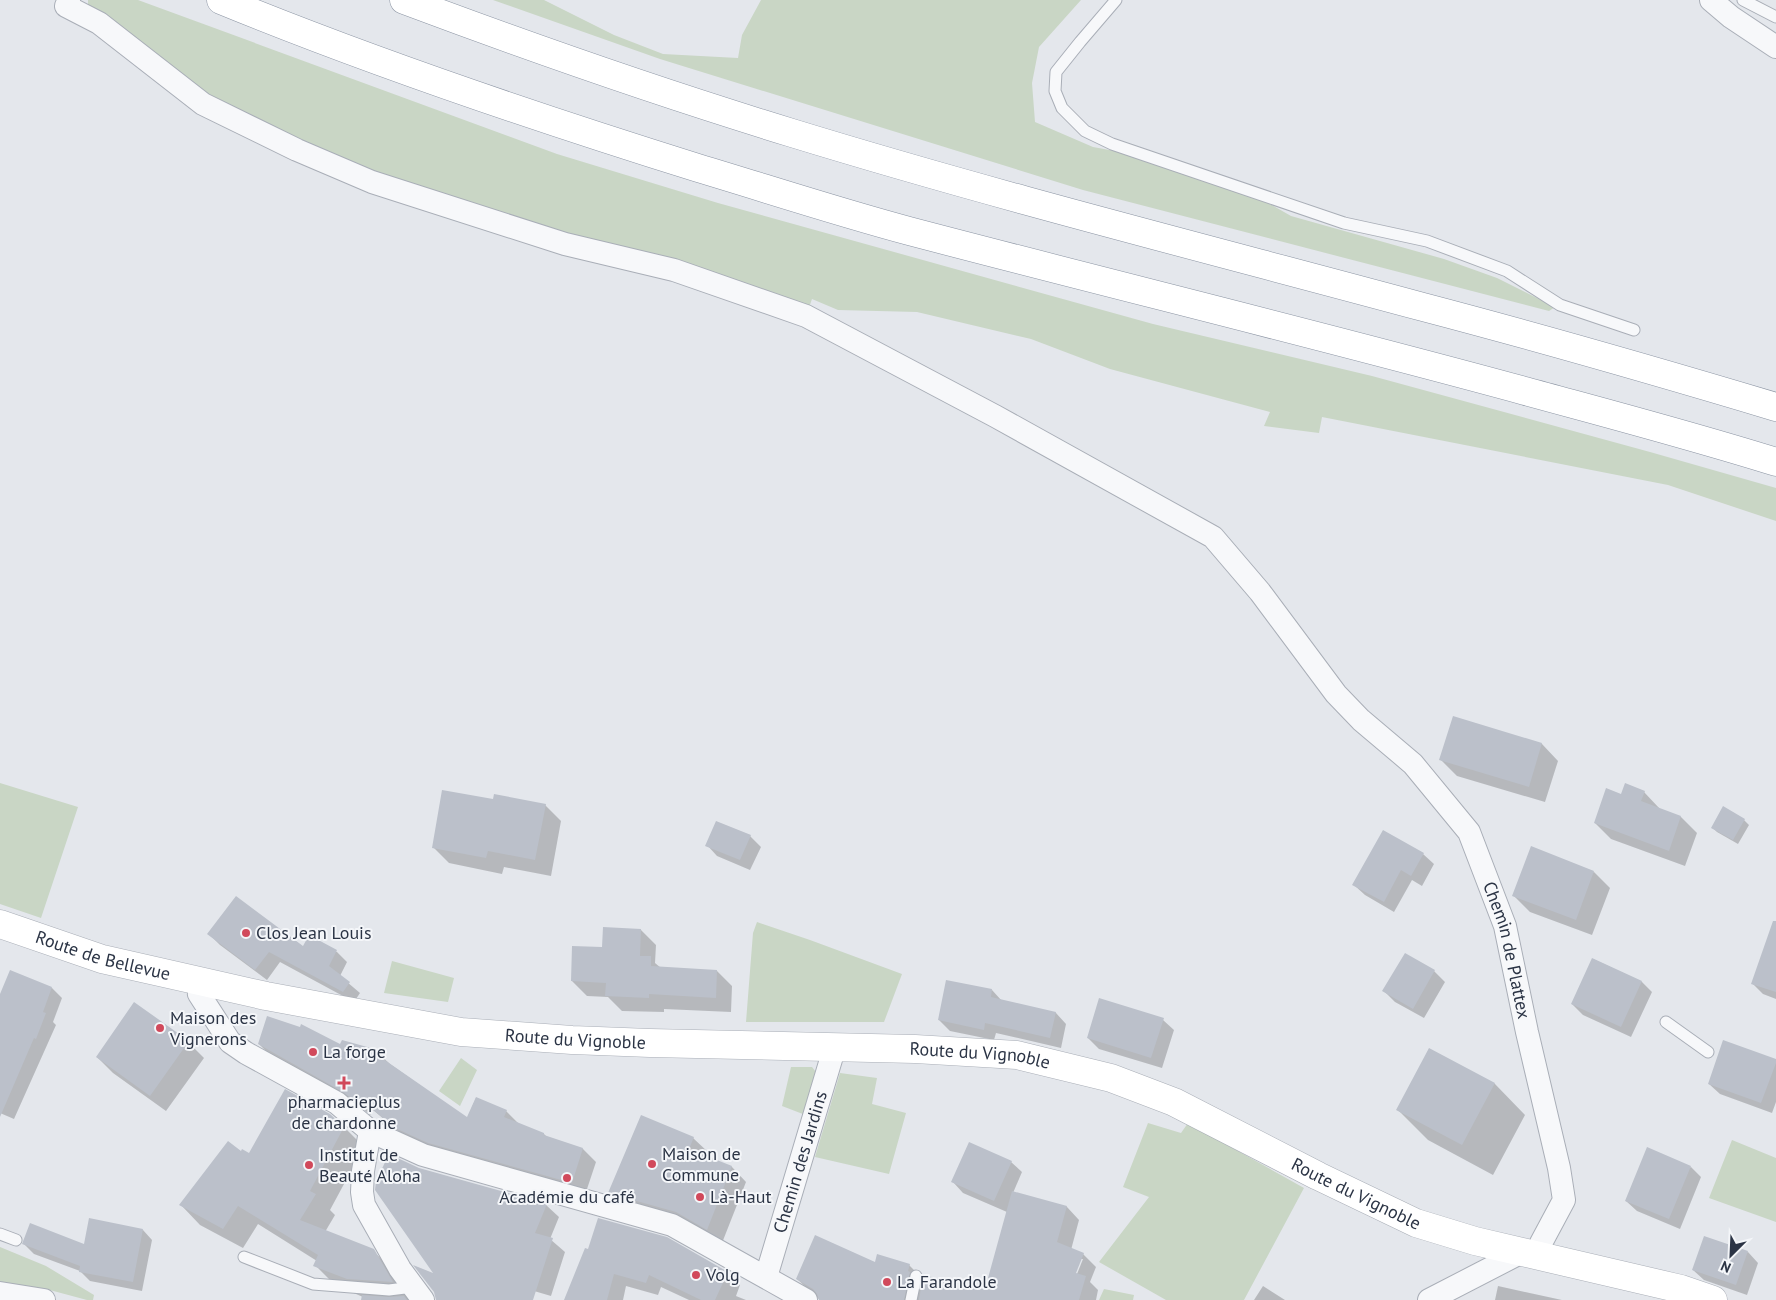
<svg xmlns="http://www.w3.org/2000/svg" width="1776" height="1300" viewBox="0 0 1776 1300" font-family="'PT Sans',sans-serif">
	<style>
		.green { fill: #c9d6c5 }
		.shadow { fill: #0003; fill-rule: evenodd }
		.building { fill: #bbc0ca }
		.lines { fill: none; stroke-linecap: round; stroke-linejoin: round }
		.lane-casing { stroke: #a9aeb7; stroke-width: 13 }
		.street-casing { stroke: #a9aeb7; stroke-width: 24 }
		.secondary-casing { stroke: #a9aeb7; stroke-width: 29 }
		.highway-casing { stroke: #8b94a3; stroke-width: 29 }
		.lane { stroke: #f7f8fa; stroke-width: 11 }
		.street { stroke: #f7f8fa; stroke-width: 22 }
		.secondary { stroke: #fff; stroke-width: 28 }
		.highway { stroke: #fff; stroke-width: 28 }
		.poi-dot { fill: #d1495b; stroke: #f4f6f9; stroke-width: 2 }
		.labels { text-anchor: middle; stroke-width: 4; stroke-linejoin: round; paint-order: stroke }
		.poi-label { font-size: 18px; fill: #2b3445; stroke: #f4f6f9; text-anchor: start }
		.street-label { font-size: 18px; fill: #2b3445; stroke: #f4f6f9 }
	</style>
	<rect width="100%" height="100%" fill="#e4e7ec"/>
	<path class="green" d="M88,0H138L557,154L718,203L1153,324L1372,376L1650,452L1776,488V521L1668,485L1322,417L1319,433L1264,426L1270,412L1110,369L1031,339L917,312L838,310L812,299L806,316L372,182L203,104L88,7Z
		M493,0H544L614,35L663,54L738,58L742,35L761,0H1081L1039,47L1032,83L1035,122L1093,147L1115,151L1198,176L1261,199L1291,216L1444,259L1497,278L1555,307L1549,311L1083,190L660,59Z
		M0,783L78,807L41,918L0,904Z
		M757,922L810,940L902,974L884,1022H746L753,933Z
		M392,961L454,978L448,1002L384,993Z
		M461,1058L477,1070L460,1106L439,1091Z
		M791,1067H812L820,1077L808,1116L782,1106Z
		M840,1073L877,1078L872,1104L906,1113L889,1174L815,1157Z
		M1148,1123L1181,1133L1188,1123L1304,1188L1244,1300H1166L1099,1262L1149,1197L1123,1187Z
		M1732,1140L1776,1158V1222L1709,1198Z
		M0,1247L46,1266L94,1295L93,1300H87L46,1289L0,1285Z
		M1104,1289L1134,1295L1133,1300H1099Z"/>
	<path class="shadow" d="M1453,718L1542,744L1558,761L1545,802L1457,776L1441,760Z
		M1644,792L1660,809L1681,817L1697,833L1685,866L1611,839L1595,823L1622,796Z
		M545,805L561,821L551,876L504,867L502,874L449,863L433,847Z
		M1744,820L1749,825L1738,844L1717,832L1712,827Z
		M750,836L761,847L750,870L717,856L707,845Z
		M1423,854L1434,864L1422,886L1412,880L1394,912L1365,895L1354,885Z
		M1594,872L1610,888L1592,935L1530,912L1514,896Z
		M641,930L656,945L655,963L661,968L717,971L732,986L731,1012L664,1009V1012L622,1011L608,997L587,996L572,981L603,948Z
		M209,934L304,948L310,937L337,952L347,962L340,976L360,993L354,1002L280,962L267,980L220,945Z
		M1593,959L1642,982L1652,992L1631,1037L1583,1015L1572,1004Z
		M1776,959V999L1763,994L1752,983Z
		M1434,971L1445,982L1424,1018L1395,1002L1384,991Z
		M52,988L62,998L53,1022L56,1025L14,1119L0,1113V998Z
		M992,990L1002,1001L1056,1013L1066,1024L1061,1048L996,1033L994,1040L950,1031L939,1020Z
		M1163,1020L1174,1030L1162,1068L1099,1049L1088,1038Z
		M188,1042L204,1058L166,1111L113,1073L97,1057Z
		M259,1044L341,1046L377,1052L390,1064L467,1119L476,1098L506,1111L519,1124L544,1134L547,1137L583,1149L596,1162L585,1195L409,1140L373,1110L370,1115L358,1104L272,1057Z
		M1430,1050L1495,1084L1525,1115L1493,1175L1428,1140L1398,1110Z
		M1776,1060V1102L1772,1113L1720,1094L1709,1084Z
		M344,1127L364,1147L330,1210L335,1215L325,1232L373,1251L394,1271L411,1300H363V1297L335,1285L315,1265L317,1261L258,1224L243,1248L200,1225L181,1205L242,1152L250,1155Z
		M693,1138L708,1152L706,1157L732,1167L746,1182L722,1243L624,1207L610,1193Z
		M1011,1162L1022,1172L1013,1193L1067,1207L1079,1220L1071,1250L1083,1254L1096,1267L1090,1282L1098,1290L1096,1300H820L797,1279L875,1263L909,1265L922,1278L920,1284L922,1286L986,1291L1007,1212L963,1193L953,1182ZM1080,1259H1083L1075,1279L1072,1278Z
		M1691,1167L1701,1177L1680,1229L1637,1211L1626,1201Z
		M419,1169L546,1205L559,1217L550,1239L565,1252L551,1296L534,1291L530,1300H437V1276Z
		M143,1230L152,1240L142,1291L90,1281L80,1271L34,1254L24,1244L85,1246Z
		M666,1238L728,1273L740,1285L736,1296L746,1300H689L661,1287L658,1295L626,1286L623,1300H574Z
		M1748,1252L1758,1263L1747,1295L1704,1280L1693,1270Z
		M1263,1286L1285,1300H1254Z
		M1498,1286L1562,1300H1495Z"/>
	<path class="building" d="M1453,716L1542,743L1529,787L1439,760Z
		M1625,783L1645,791L1641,801L1681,816L1669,851L1594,823L1606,788L1621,794Z
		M442,790L493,799L494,794L546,804L535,860L488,851L486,858L432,848Z
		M1723,806L1745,819L1733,840L1711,828Z
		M716,821L751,835L740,860L705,846Z
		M1383,830L1424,853L1411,876L1401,870L1384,902L1352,885Z
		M1531,846L1594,871L1576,920L1512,896Z
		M236,896L303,946L309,935L337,950L329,966L350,982L343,992L269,952L255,970L207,934Z
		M1773,921H1776V992L1751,984Z
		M603,927L641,929L640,956H651V966L717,970L716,998L649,994V998L605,996L606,983L571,981L572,946L602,947Z
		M1405,953L1435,970L1413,1009L1382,991Z
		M1592,958L1642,981L1621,1027L1571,1004Z
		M10,970L52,987L43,1012L46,1013L36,1039L34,1038L0,1117V994Z
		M946,980L992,989L991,997L1056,1012L1050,1038L985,1023L984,1030L938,1020Z
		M1099,998L1164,1018L1151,1058L1087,1038Z
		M134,1002L189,1041L150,1096L96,1057Z
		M267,1016L300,1027L301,1024L340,1044L342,1040L378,1050L376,1054L467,1117L476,1097L507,1110L504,1117L544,1133V1135L583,1148L572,1183L428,1143L395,1128L359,1098L357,1103L343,1092L258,1044Z
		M1723,1040L1776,1059V1063L1761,1103L1708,1084Z
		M1429,1048L1495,1083L1462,1145L1396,1110Z
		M285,1089L330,1114L344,1127L310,1191L316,1194L300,1220L374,1249L393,1282L347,1279L313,1266L318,1255L238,1206L223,1229L179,1205L228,1141L241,1151L242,1149L249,1153Z
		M641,1115L694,1137L689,1149L732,1166L707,1230L676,1212L608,1193Z
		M969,1142L1012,1161L994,1201L951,1182Z
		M1647,1147L1691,1166L1669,1219L1625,1201Z
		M389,1154L419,1168L547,1204L535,1233L553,1238L533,1300H436L434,1292L413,1265L433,1273L375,1190L376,1181Z
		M1012,1191L1067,1206L1057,1242L1084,1253L1076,1273L1086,1276L1079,1300H919L923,1275L985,1289Z
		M89,1218L143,1229L133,1282L79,1272L80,1266L22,1244L30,1223L84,1244Z
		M598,1218L667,1237L728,1272L715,1300H701L649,1275L646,1283L614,1274L607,1300H564L585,1248L588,1249Z
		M815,1235L875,1262L877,1254L910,1264L908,1271L910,1272L904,1300H819L817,1294L813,1289L796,1279Z
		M1704,1236L1748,1251L1736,1285L1692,1270Z
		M362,1295L389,1297L404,1296L407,1300H361Z"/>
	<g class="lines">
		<defs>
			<path id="lane" d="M1116,0L1080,42L1056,72L1055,91L1062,108L1085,131L1112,144L1344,223L1427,241L1507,271L1560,305L1634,330
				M1743,0L1776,17
				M1666,1022L1708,1052
				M0,1234L16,1240
				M244,1257L313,1284L389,1290L413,1287
				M911,1300L916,1276"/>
			<g id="street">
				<path id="s1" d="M69,0L66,6L99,23L203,104L297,150L372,182L565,244L674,270L806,316L995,416L1213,537L1260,592L1336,694L1361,720L1413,764L1469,832L1505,926L1527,1032L1559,1168L1564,1200L1541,1243L1537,1256"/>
				<path d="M1711,0L1731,17L1776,47"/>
				<path d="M207,983L199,994L230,1042L246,1053L337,1103L370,1131L423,1155L672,1225L806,1300"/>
				<path d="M370,1131L363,1171L362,1192L364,1205L400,1269L423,1300"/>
				<path id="s2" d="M766,1277L835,1046"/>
				<path d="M0,1293L44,1300"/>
				<path d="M1429,1300L1522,1252"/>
			</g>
			<g id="secondary">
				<path id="s3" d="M0,924L102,959L266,996L461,1032L572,1040L650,1043L915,1049L1017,1055L1111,1078L1174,1102L1318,1176L1416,1223L1475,1241L1681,1289L1713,1300"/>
			</g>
			<path id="highway" d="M221,0C377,64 538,118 698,168C768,189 838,212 909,231C1114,285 1320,335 1525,391C1609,414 1693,436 1776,462
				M404,0C532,48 661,93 792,133C1001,197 1212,250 1423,307C1541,338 1659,372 1776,407"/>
		</defs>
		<use href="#lane" class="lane-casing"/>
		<use href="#street" class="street-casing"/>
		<use href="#secondary" class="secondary-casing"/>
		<use href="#highway" class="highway-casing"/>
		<use href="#lane" class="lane"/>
		<use href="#street" class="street"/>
		<use href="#secondary" class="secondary"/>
		<use href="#highway" class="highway"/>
	</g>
	<g class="poi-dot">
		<circle cx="246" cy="933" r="5"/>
		<circle cx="160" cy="1028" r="5"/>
		<circle cx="313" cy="1052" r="5"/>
		<path d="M341.5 1075.5h5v5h5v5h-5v5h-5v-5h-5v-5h5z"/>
		<circle cx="652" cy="1164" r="5"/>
		<circle cx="309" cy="1165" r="5"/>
		<circle cx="567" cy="1178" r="5"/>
		<circle cx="700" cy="1197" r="5"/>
		<circle cx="696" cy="1275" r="5"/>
		<circle cx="887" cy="1282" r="5"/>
	</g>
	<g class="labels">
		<g class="poi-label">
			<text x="256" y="939">Clos Jean Louis</text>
			<text x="170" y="1024">Maison des<tspan x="170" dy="21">Vignerons</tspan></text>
			<text x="323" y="1058">La forge</text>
			<text x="344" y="1108" text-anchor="middle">pharmacieplus<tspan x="344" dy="21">de chardonne</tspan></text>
			<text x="662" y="1160">Maison de<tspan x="662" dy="21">Commune</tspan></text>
			<text x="319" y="1161">Institut de<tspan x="319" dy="21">Beauté Aloha</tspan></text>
			<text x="567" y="1203" text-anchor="middle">Académie du café</text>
			<text x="710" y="1203">Là-Haut</text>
			<text x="706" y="1281">Volg</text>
			<text x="897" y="1288">La Farandole</text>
		</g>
		<g class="street-label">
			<text dy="6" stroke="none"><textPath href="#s1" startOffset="1796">Chemin de Plattex</textPath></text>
			<text dy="6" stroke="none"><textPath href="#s3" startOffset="108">Route de Bellevue</textPath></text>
			<text dy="6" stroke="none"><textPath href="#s3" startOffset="589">Route du Vignoble</textPath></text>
			<text dy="6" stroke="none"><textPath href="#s3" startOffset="994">Route du Vignoble</textPath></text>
			<text dy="6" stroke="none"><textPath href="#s2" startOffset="120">Chemin des Jardins</textPath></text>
			<text dy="6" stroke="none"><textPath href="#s3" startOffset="1399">Route du Vignoble</textPath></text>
		</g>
	</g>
	<g transform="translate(1731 1255) rotate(204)" stroke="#f4f6f9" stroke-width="4" paint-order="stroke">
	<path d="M0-4L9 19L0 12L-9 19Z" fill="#2b3445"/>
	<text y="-8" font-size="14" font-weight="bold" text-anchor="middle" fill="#2b3445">N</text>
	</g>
</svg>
